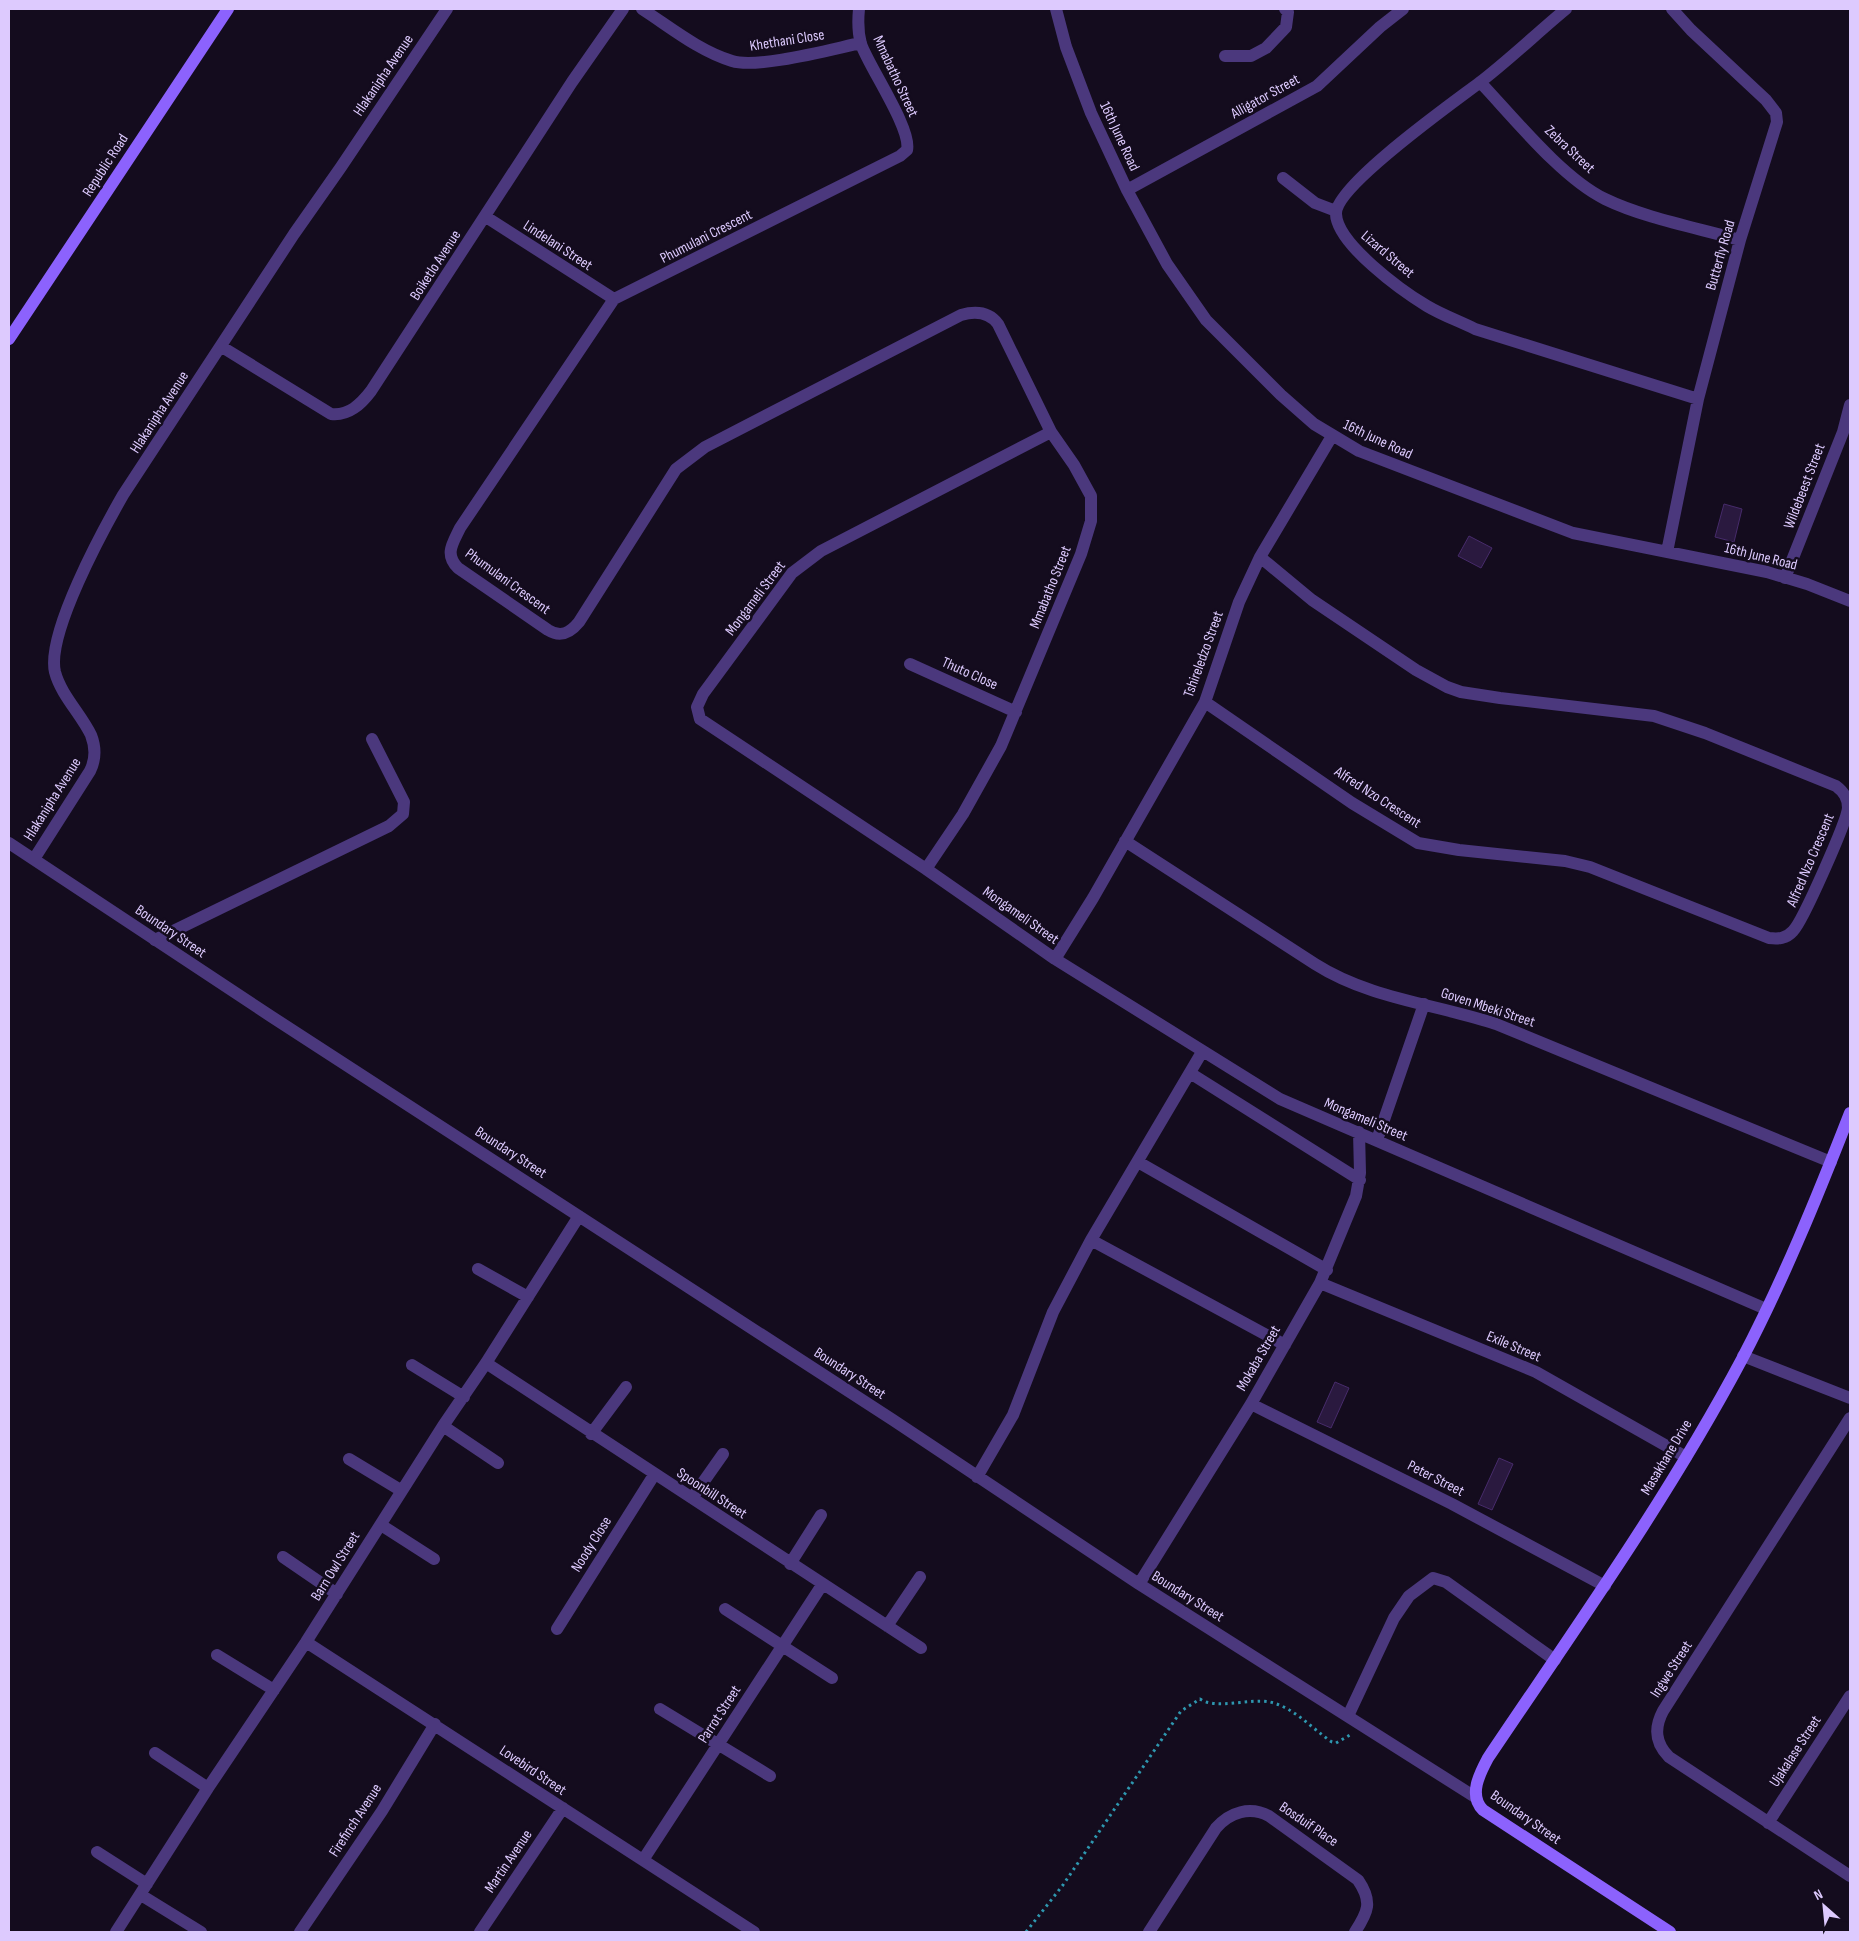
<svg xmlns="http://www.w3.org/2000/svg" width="1859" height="1941" viewBox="0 0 1859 1941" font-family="'Sofia Sans Condensed',sans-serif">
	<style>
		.building { fill: #2a193f; stroke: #472b6b }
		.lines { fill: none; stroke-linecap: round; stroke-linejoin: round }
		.path { stroke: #2e97af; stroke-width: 3; stroke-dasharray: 2.5 4; stroke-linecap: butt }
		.lane { stroke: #4b387d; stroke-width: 12 }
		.street { stroke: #4b387d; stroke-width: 12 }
		.secondary { stroke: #8c62fd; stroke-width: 12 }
		.labels { text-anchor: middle; stroke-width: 5; stroke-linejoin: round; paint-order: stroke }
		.street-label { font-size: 15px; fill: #ddcafe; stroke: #140c1e }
	</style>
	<rect width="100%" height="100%" fill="#140c1e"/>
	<path class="building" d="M1724,504L1742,509L1734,542L1715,537Z
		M1469,536L1492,548L1481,568L1458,556Z
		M1335,1382L1349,1388L1331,1428L1317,1422Z
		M1499,1458L1513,1464L1492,1510L1478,1504Z"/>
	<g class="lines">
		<path class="path" d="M1026,1932L1063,1885L1181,1711L1200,1699C1216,1710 1249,1698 1270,1702C1295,1708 1311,1728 1332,1742L1336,1743L1350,1735"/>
		<path class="lane" d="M155,940L389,826L403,814L404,802L372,739
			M1348,1716L1394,1618L1409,1596L1433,1578L1446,1582L1555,1660"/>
		<path class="street" d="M642,9C670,27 699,51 732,61C758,69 832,49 861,43
			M859,9C858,19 858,33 861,44C869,67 912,129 907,150L900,156L614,299L460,528C453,543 444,554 458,568L548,630C561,638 570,633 579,622L676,469L705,447L961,315C975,311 989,312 998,324L1051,432L1074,465L1091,496V521L1081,554L1001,746L963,814L926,869
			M1056,9L1066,47L1091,113L1127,190L1167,264L1206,320L1281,395L1314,424L1359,451L1573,533L1767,572L1807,584L1850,601
			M1566,9C1537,33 1509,60 1479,83C1454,102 1335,186 1336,214C1337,244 1402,291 1427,306C1442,315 1459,321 1475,329L1698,399
			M1225,56H1251L1266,48L1286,27L1288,12L1285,9
			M1480,82C1514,118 1562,178 1605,199C1644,218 1698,228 1740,240
			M1283,178L1315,203L1336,211
			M1127,190L1317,86L1380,27L1403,9
			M486,217L614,299
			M222,347L331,414C349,416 361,404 371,391L572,82L623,9
			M1051,432L821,551L792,573L703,694L697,707L700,719L926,869L1055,959L1280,1099L1766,1309
			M1667,552L1698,399L1740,240L1777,122L1776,113L1766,100L1691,30L1672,9
			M1785,578L1843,432L1850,405
			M910,664L1016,712
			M1205,702L1352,803L1418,843L1459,850L1565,861L1590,867L1769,938C1778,939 1786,939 1793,931C1803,921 1847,821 1848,808C1848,798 1844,792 1836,786L1705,733L1654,716L1500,698L1461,692L1447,687L1416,670L1312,600L1260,557
			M1125,841L1315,964C1370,999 1436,1004 1496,1024L1831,1162
			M9,843L272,1017L893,1420L1139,1584L1475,1797
			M34,859L90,771C96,759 96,748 91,735C81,714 61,695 55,672C46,634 103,530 123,495L294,234L341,167L447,9
			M1055,959L1093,898L1205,702L1239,602L1260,557L1332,436
			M1190,1073L1360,1180
			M1377,1140L1424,1004
			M1138,1162L1327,1270
			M1091,1240L1285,1345
			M478,1269L528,1297
			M1320,1283L1536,1372L1686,1457
			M1743,1356L1850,1398
			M486,1363L921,1648
			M412,1365L464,1397
			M1251,1404L1452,1504L1605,1586
			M1850,1418L1663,1711C1654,1728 1655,1743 1669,1757L1850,1876
			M443,1426L498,1463
			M591,1434L626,1387
			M349,1459L402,1491
			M977,1477L1013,1415L1053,1312L1091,1240L1202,1052
			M692,1498L723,1454
			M381,1525L434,1559
			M283,1557L337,1594
			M790,1564L821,1515
			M1139,1584L1251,1404L1320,1283L1356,1196L1360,1173L1359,1132
			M725,1609L832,1678
			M887,1626L920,1577
			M557,1629L654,1475
			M306,1642L754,1932
			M217,1655L274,1690
			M660,1709L770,1776
			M155,1753L208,1788
			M1768,1823L1850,1696
			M97,1852L147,1884
			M643,1860L822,1585
			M141,1895L201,1932
			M116,1932L208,1788L306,1642L443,1426L486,1363L579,1216
			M300,1932L382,1811L435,1724
			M480,1932L563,1808
			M1149,1932L1216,1828C1230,1812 1250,1806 1269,1816L1358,1880C1373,1902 1368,1912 1355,1932"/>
		<path class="secondary" d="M9,339L228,9
			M1670,1932L1483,1810C1468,1795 1480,1773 1488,1758C1576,1627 1668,1498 1742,1359C1783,1281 1818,1195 1850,1113"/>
	</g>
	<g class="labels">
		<g class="street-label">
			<text transform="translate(787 40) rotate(-9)" y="5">Khethani Close</text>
			<text transform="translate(383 75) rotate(-56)" y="5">Hlakanipha Avenue</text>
			<text transform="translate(896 76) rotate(65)" y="5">Mmabatho Street</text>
			<text transform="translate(1265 96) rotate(-29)" y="5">Alligator Street</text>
			<text transform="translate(1120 136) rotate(65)" y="5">16th June Road</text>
			<text transform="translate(1570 149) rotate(43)" y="5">Zebra Street</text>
			<text transform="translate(105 165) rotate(-57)" y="5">Republic Road</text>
			<text transform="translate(706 236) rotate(-27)" y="5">Phumulani Crescent</text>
			<text transform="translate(558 245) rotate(33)" y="5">Lindelani Street</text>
			<text transform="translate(1388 254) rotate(40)" y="5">Lizard Street</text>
			<text transform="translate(1720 255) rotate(-74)" y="5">Butterfly Road</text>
			<text transform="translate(435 265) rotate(-57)" y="5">Boiketlo Avenue</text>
			<text transform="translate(159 412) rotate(-57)" y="5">Hlakanipha Avenue</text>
			<text transform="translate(1378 439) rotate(25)" y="5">16th June Road</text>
			<text transform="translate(1804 486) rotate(-69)" y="5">Wildebeest Street</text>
			<text transform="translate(1761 556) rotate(14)" y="5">16th June Road</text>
			<text transform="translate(508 581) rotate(36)" y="5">Phumulani Crescent</text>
			<text transform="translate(1050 587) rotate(-68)" y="5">Mmabatho Street</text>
			<text transform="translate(755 598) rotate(-53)" y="5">Mongameli Street</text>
			<text transform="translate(1203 654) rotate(-70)" y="5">Tshireledzo Street</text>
			<text transform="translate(970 673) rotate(24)" y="5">Thuto Close</text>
			<text transform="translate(1378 797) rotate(33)" y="5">Alfred Nzo Crescent</text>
			<text transform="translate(52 799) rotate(-58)" y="5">Hlakanipha Avenue</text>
			<text transform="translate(1810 860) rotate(-67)" y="5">Alfred Nzo Crescent</text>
			<text transform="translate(1021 915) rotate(35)" y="5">Mongameli Street</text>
			<text transform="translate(171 931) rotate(34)" y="5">Boundary Street</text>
			<text transform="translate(1488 1007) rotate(18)" y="5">Goven Mbeki Street</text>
			<text transform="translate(1366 1119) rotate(23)" y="5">Mongameli Street</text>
			<text transform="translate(511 1152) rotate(33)" y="5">Boundary Street</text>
			<text transform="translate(1514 1346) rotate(23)" y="5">Exile Street</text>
			<text transform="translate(1258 1358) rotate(-60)" y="5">Mokaba Street</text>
			<text transform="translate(850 1373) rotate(33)" y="5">Boundary Street</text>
			<text transform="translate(1666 1457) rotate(-59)" y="5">Masakhane Drive</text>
			<text transform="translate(1436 1478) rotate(27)" y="5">Peter Street</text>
			<text transform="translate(712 1493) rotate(33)" y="5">Spoonbill Street</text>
			<text transform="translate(591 1544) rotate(-58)" y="5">Noody Close</text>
			<text transform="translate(335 1566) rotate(-58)" y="5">Barn Owl Street</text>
			<text transform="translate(1188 1596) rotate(32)" y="5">Boundary Street</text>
			<text transform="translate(1671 1669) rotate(-57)" y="5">Ingwe Street</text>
			<text transform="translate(719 1714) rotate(-57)" y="5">Parrot Street</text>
			<text transform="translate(1795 1751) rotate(-57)" y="5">Ujakalase Street</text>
			<text transform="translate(533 1770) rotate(34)" y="5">Lovebird Street</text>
			<text transform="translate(1526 1817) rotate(35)" y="5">Boundary Street</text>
			<text transform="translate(355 1820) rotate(-57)" y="5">Firefinch Avenue</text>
			<text transform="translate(1309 1824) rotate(34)" y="5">Bosduif Place</text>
			<text transform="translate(508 1861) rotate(-56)" y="5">Martin Avenue</text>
		</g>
	</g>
	<rect width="1859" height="1941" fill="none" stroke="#ddcafe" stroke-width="20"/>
	<g transform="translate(1824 1906) rotate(333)" stroke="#140c1e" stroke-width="4" paint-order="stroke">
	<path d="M0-4L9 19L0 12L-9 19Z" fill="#ddcafe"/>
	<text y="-8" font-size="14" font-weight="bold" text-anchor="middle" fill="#ddcafe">N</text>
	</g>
</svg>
